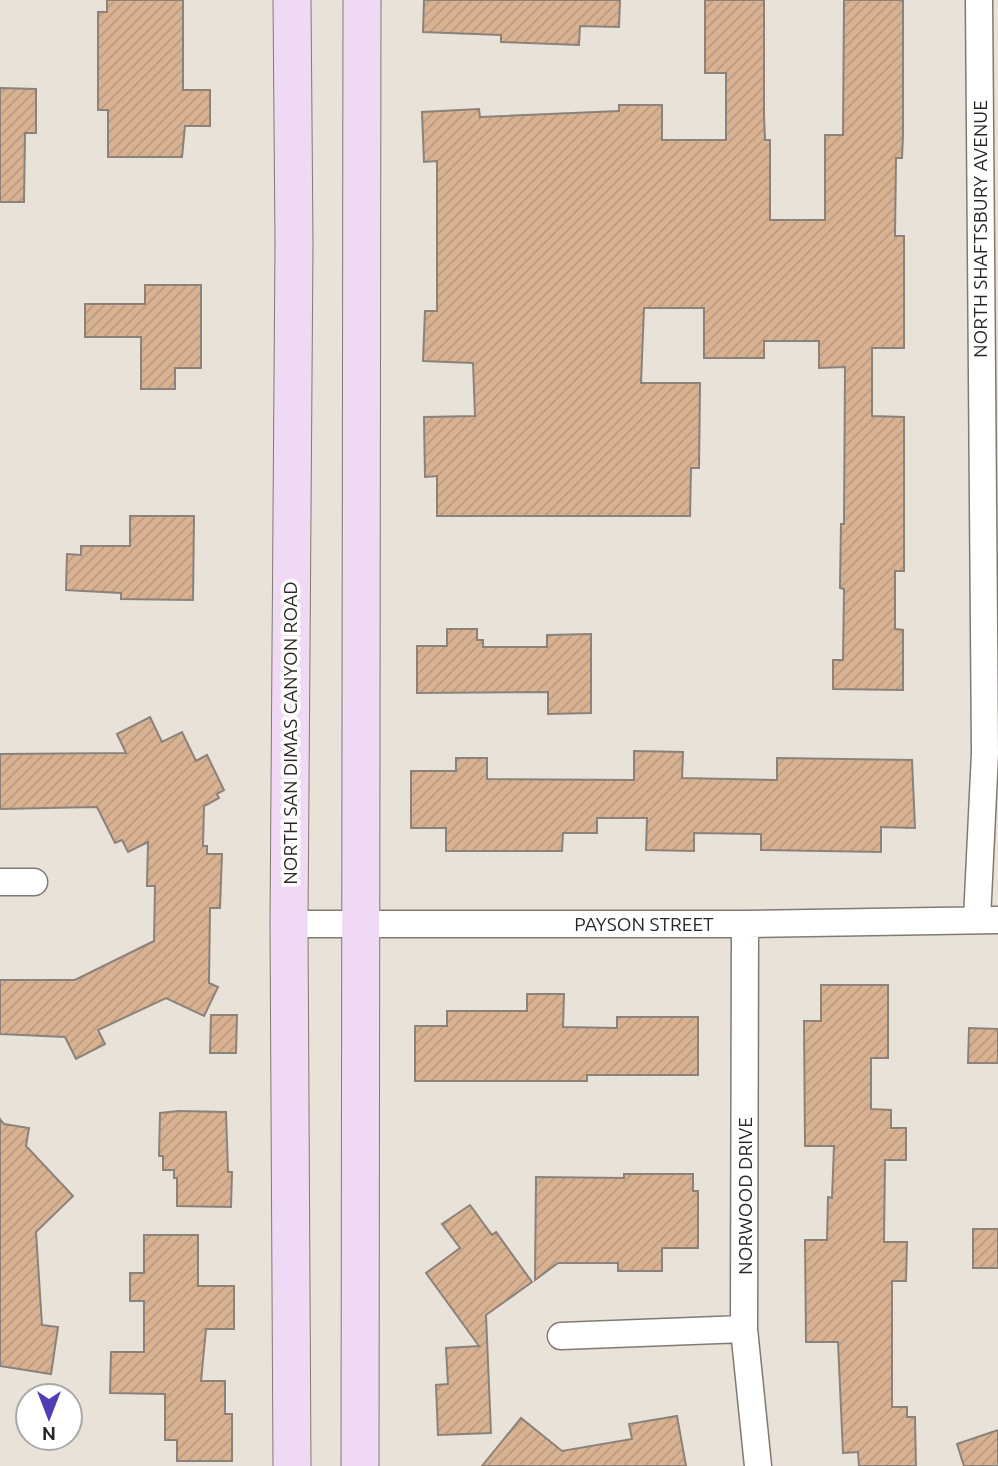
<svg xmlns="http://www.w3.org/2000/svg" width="998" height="1466" viewBox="0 0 998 1466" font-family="Ubuntu,sans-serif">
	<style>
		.building { fill: url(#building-hatch); stroke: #8b827b; stroke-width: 2 }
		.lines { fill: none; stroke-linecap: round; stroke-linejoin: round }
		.minor-casing { stroke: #807b71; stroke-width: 29 }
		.secondary-casing { stroke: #807b71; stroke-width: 39 }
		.minor { stroke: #fff; stroke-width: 26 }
		.secondary { stroke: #efd9f4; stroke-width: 37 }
		.labels { text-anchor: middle; stroke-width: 7; stroke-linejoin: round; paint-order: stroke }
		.street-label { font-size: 19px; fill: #292723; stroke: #fff }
	</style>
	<defs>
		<pattern id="building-hatch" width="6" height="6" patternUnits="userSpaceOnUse" patternTransform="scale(1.75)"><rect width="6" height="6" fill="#d9b292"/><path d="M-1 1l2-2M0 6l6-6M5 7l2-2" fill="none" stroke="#ba997e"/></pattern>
	</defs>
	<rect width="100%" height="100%" fill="#e8e2d8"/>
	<path class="building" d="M107,0H183V90H210V126H185L182,157H108V110H98V12H107Z
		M424,0H620L619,27L580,26L579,45L501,42V35L423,32Z
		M705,0H764V115L765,140H770V220H825V135H843L844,0H903V135L902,158H896L895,236H904V348H872V416L904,417V571H895V629L903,630V690L833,689V660H843L844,589L840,588L841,524H844L845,367L819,368V341H764V358H704V308H644L641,383H700L699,468H691L690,516H437V476L425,477L424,417L475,416L473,363L423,361L425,311H437V161L424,162L422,112L479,109L480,117L619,111V105H662V140H726V73H705Z
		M0,88L36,89V133H25L24,202H0Z
		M145,285H201V368H175V389H141V337H85V304H145Z
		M130,516H194L193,600L121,599V593L66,590L67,554L81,555V546H130Z
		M447,629H477V640H483V647H547V635L591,634V713L548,714V692L417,693V646H447Z
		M150,717L162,742L182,732L196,761L207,755L224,790L217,794L219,798L204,806L203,846H207V854H222L220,908H210L209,983L218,987L204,1016L166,998L98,1030L105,1044L76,1059L65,1037L0,1034V980H75L154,941L155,886H147L148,842L128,852L122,840L115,843L97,807L0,809V754L126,753L117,734Z
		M634,751L683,752L682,778L777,780V758L912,760L915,828L881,827V852L761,850V834L694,833V851L646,850L647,818H597V833H563L562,851H446V828H411V771H456V758H487V779L634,780Z
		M821,985H888V1058H871V1109L891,1110V1128H906V1160H885L884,1242H907L906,1281H892V1407H907V1417H915L916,1466H859L858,1452L843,1453L838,1342H806L805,1240H827L828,1197L832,1198L834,1146H805L804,1021H821Z
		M527,994H564L563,1027L617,1028V1017H698V1075H587V1081H415V1026H447V1011H527Z
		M211,1015H237L236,1053H210Z
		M969,1028L998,1029V1063H968Z
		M179,1111L226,1112L228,1172H232L231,1207L177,1206V1178H174V1170H163V1156H159L160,1113Z
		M0,1119L4,1124L29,1128L26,1146L73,1196L36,1232L42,1325L58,1327L51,1374L0,1366Z
		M624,1174H693V1191H698V1248H662V1271H618V1263H558L535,1280L536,1177L624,1178Z
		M470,1205L492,1235L496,1232L532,1282L486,1315L491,1433L438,1435L436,1385L448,1384L446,1348L479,1346L426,1273L460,1248L442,1224Z
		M973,1229H998V1268H973Z
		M144,1235H198V1286H234V1329H206L201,1381H225V1414H232V1461H177V1440H165V1394L110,1393L111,1352H144V1301H130V1273H144Z
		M677,1416L686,1466H482L521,1418L562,1451L632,1439L629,1424Z
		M998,1430V1466H964L957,1444Z"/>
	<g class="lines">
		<defs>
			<path id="minor" d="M0,882H34
				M977,919L985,753L979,0
				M289,924H745L998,920
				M745,924L744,1329L758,1466
				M561,1336L744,1329"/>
			<path id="secondary" d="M292,0L294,243L289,924L292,1466
				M360,1466L362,0"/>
		</defs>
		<use href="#minor" class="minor-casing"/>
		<use href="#secondary" class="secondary-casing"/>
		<use href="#minor" class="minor"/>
		<use href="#secondary" class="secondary"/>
	</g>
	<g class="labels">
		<g class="street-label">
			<text transform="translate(980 229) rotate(-90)" y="7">NORTH SHAFTSBURY AVENUE</text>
			<text transform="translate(290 733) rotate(-90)" y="7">NORTH SAN DIMAS CANYON ROAD</text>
			<text x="644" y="931">PAYSON STREET</text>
			<text transform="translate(745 1196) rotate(-90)" y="7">NORWOOD DRIVE</text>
		</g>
	</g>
	<g transform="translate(49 1417) rotate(180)"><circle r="33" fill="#ffffff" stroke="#a9a9a7" stroke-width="2"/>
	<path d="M0-5L12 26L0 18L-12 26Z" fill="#503cb4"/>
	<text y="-10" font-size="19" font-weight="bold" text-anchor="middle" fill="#292723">N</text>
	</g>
</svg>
